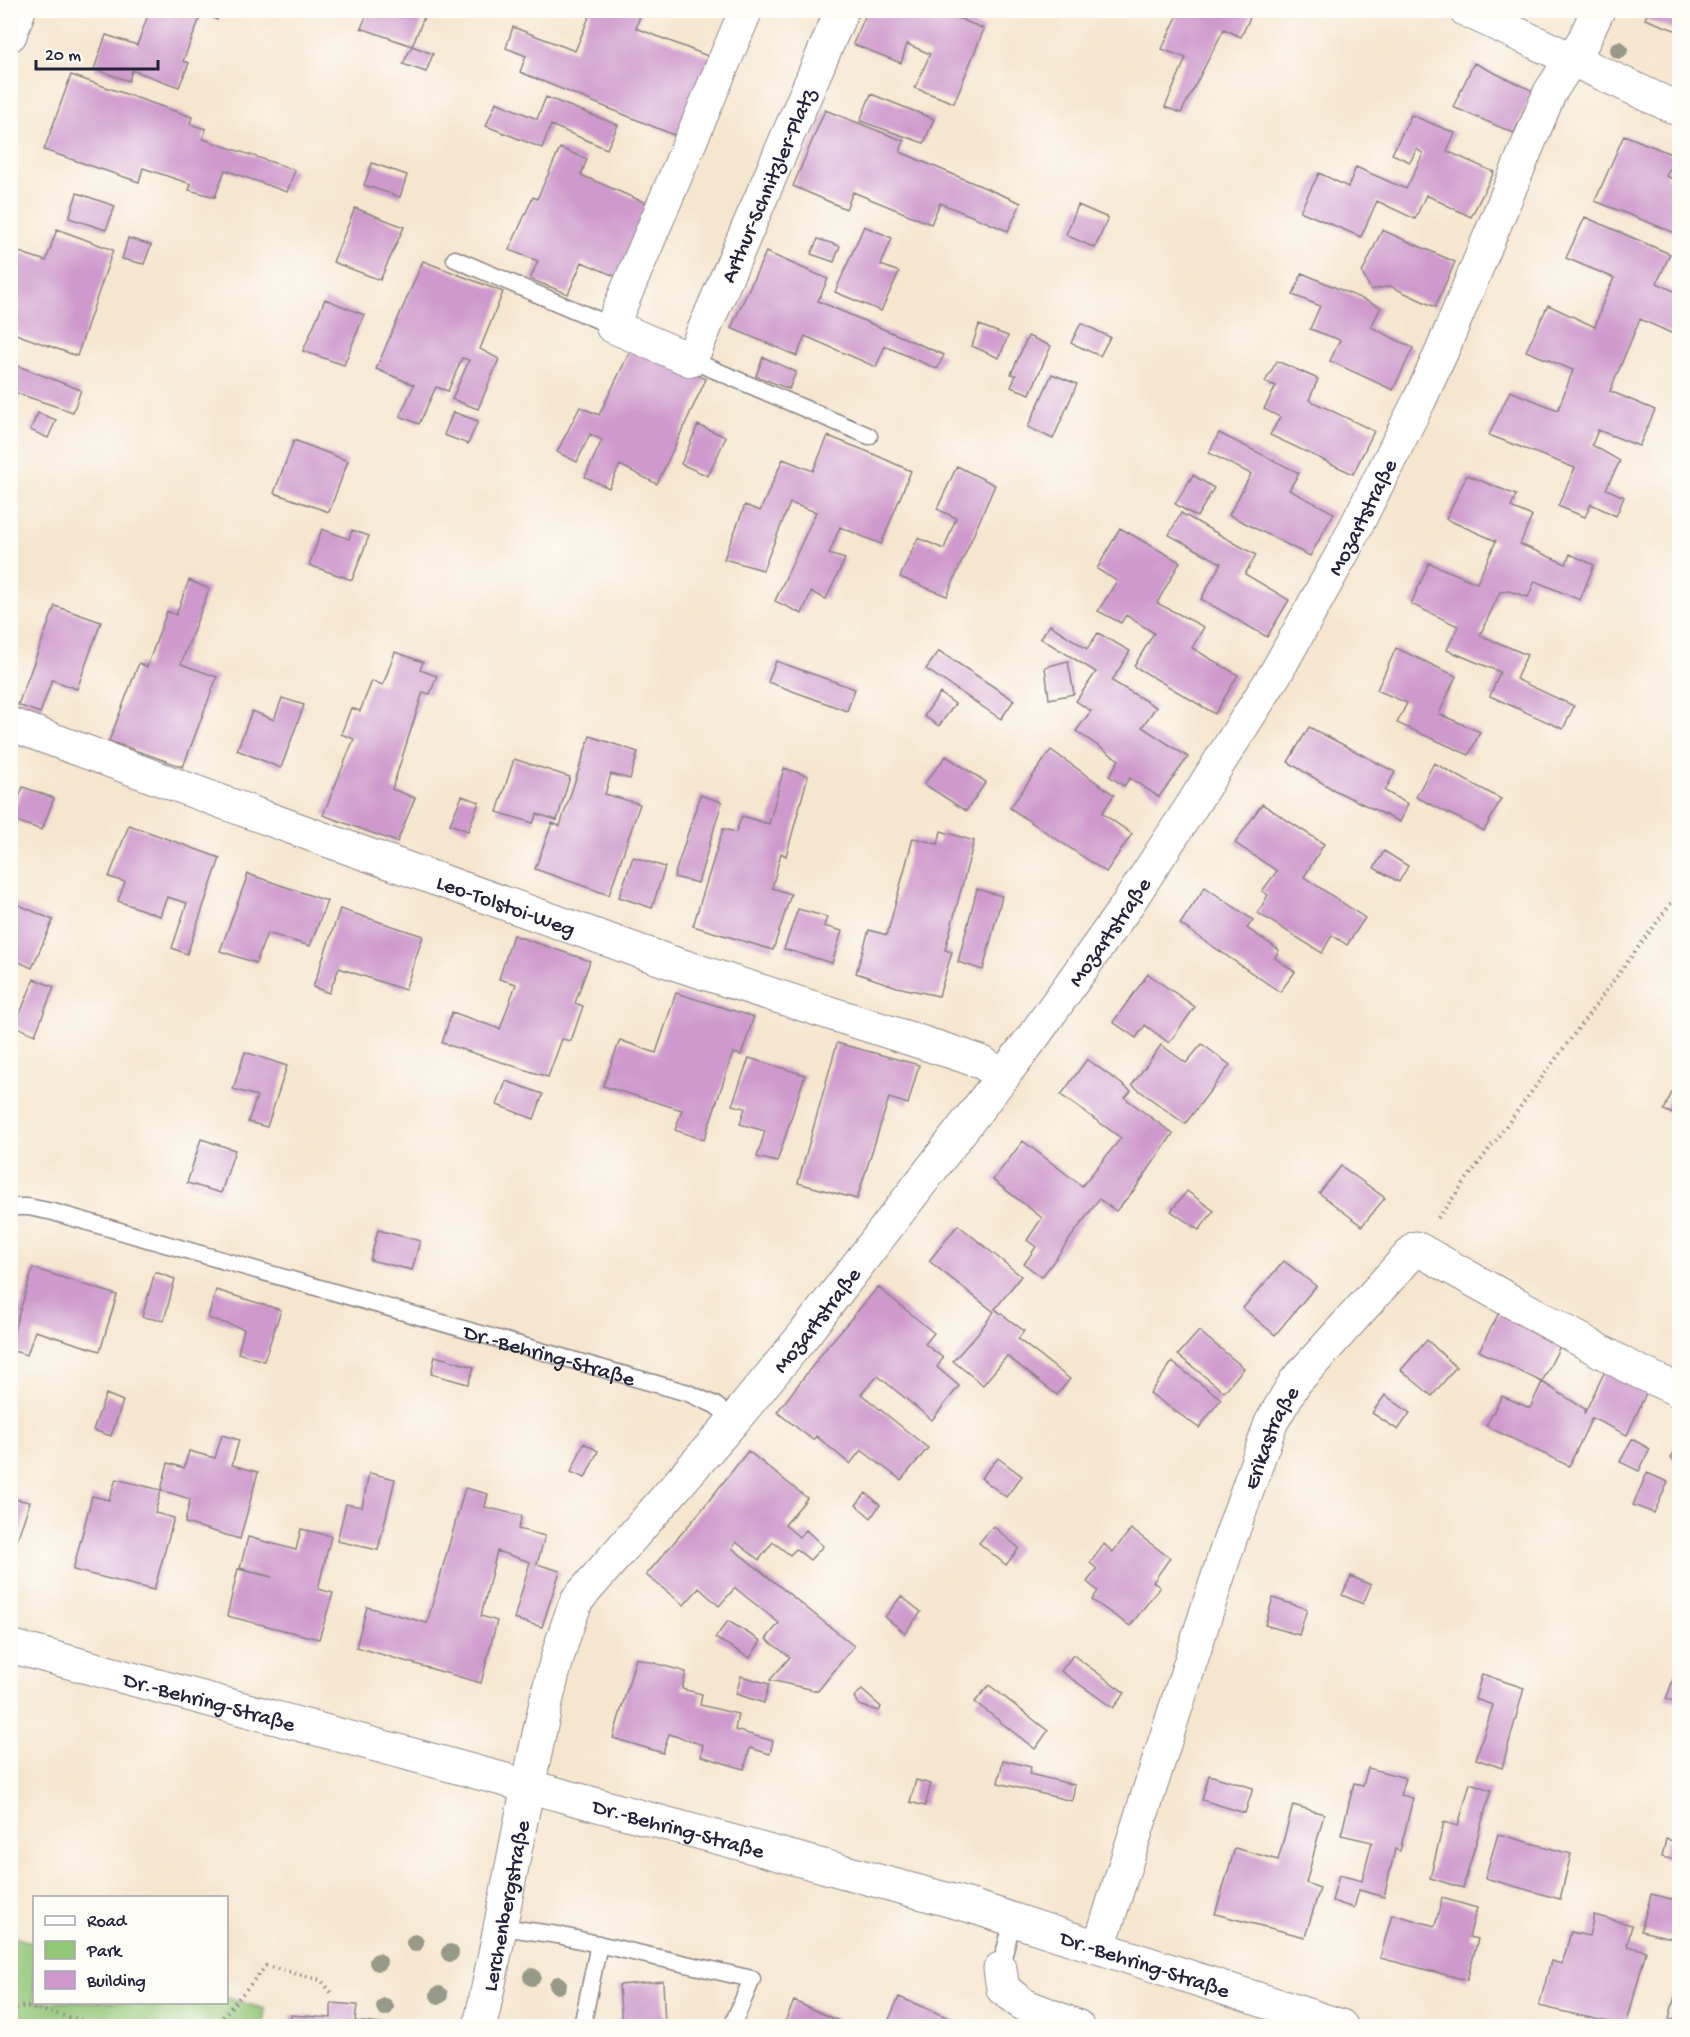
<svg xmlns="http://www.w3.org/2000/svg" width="1690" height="2037" viewBox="0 0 1690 2037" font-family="'Gochi Hand',sans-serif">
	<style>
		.park { fill: #93c778; stroke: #5a745a; stroke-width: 1.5 }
		.building { fill: #ce99cc }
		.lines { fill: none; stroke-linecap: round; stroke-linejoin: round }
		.service-casing { stroke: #8c8485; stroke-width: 19 }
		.minor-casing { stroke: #8c8485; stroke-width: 35 }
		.tertiary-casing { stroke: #8c8485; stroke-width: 35 }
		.path { stroke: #8c8485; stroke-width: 4; stroke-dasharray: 1.5 4.5; stroke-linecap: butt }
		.service { stroke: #fff; stroke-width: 16 }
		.minor { stroke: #fff; stroke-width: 33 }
		.tertiary { stroke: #fff; stroke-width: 33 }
		.tree { fill: #979a89 }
		.labels { text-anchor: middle; stroke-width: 6; stroke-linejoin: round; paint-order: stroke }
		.street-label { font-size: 22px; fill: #22223b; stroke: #fdfcf7 }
	</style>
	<rect width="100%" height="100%" fill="#fdfcf7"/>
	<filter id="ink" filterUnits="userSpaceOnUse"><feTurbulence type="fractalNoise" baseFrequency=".0167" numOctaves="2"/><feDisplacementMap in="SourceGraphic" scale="12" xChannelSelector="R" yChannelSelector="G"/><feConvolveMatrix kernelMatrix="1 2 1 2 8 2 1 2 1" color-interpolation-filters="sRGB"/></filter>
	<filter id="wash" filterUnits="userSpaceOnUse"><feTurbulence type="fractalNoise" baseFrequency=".008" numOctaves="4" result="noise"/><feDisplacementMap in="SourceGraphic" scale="24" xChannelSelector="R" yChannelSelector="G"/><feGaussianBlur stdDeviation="1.35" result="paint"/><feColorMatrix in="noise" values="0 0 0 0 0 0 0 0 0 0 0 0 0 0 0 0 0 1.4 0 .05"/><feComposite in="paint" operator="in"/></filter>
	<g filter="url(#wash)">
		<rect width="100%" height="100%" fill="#f5e6cf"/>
		<path class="park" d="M10,1936L34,1943V2002H226L227,1998L265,2009L263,2026H11Z"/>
		<g id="blocks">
			<path class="building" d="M150,10H221L217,20L202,13L183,61L189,63L179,87L132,70L129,81L94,69L106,35L137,45Z
				M369,10H427L412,46L361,28Z
				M592,10H642L636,28L718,60L686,140L520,72L526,56L506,48L513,27L575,51Z
				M868,10H939L984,29L954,103L915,88L930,54L907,44L901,63L853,44Z
				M1180,10H1246L1252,13L1241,37L1224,29L1181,113L1165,107L1186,58L1162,49Z
				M1649,10H1680V32L1645,19Z
				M412,46L433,54L426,72L403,64Z
				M1474,63L1533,91L1514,133L1453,107Z
				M71,75L192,117L190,124L206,129L203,139L295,170L287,192L225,170L215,197L189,190L191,184L143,168L139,182L44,150Z
				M871,94L934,119L924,143L860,121Z
				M546,97L618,125L607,149L551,125L542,148L486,126L496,102L537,119Z
				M825,110L904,141L900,152L1021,203L1008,231L940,203L931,224L853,192L846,209L793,186Z
				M1411,115L1455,133L1447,151L1494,172L1471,217L1426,195L1415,219L1377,201L1361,237L1300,211L1319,173L1348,187L1356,167L1406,189L1423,154L1417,149L1410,162L1392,154Z
				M1624,135L1676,156L1666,176L1680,182V235L1595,201Z
				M560,148L587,159L581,175L655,207L624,280L582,262L568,294L530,279L538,261L509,250L533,197L537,199Z
				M372,163L407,175L400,197L364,185Z
				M77,193L115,206L106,230L69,218Z
				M1078,205L1108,218L1095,248L1066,235Z
				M355,208L404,227L380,280L333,262Z
				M1585,217L1670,254L1657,283L1680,294V337L1640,319L1610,391L1655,410L1639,446L1598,430L1592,445L1620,461L1606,489L1624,497L1616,516L1591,504L1585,517L1558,506L1575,468L1489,435L1510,391L1558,410L1573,370L1526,351L1548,305L1595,327L1603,302L1614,278L1566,258Z
				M864,226L892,238L881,265L899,272L881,311L835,292Z
				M57,229L113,250L77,356L10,332V249L46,261Z
				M1382,230L1455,262L1435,307L1390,286L1371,290L1362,273Z
				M128,238L151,245L144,264L122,259Z
				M818,239L840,246L834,262L811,254Z
				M766,252L828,279L818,301L944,355L937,369L885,346L876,367L805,336L797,356L731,328Z
				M423,261L503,292L480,349L499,359L478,409L452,399L469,360L462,358L448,391L436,387L419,424L400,416L414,385L376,369Z
				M1302,273L1381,307L1371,327L1413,348L1393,390L1330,361L1340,340L1310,329L1320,306L1293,295Z
				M325,299L364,315L344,365L303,351Z
				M1081,323L1110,337L1100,356L1071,343Z
				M979,325L1008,336L999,358L972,346Z
				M1028,336L1051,346L1030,394L1011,387L1016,375L1011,374Z
				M633,345L706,379L657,484L620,465L609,488L585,477L602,440L590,434L577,462L557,452L580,407L599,415Z
				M763,357L796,372L789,389L756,376Z
				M1277,361L1318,379L1309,400L1374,431L1353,474L1270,435L1280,417L1264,409L1276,386L1265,382Z
				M10,363L81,390L73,412L10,391Z
				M1052,374L1077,384L1053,439L1028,427Z
				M453,412L478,421L468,444L444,435Z
				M38,413L56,420L48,438L30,430Z
				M698,425L726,437L708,476L681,464Z
				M1219,433L1299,473L1289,490L1334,513L1310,556L1229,515L1251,474L1209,453Z
				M828,436L871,453L911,471L881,544L840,527L829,554L845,559L826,599L811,592L802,614L775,601L816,512L790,503L763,570L724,559L745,505L760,511L783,459L813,471Z
				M294,440L348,461L329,512L274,493Z
				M957,466L995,485L947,596L900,577L918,538L944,549L956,518L937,509Z
				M1193,475L1214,488L1197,517L1175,504Z
				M1467,475L1516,495L1511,507L1532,516L1520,544L1566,564L1570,554L1594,565L1580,600L1535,581L1528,597L1509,591L1500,592L1480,635L1527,655L1516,679L1574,706L1563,729L1490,696L1500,672L1447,650L1458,626L1411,604L1429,563L1477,583L1496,541L1446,519Z
				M1181,513L1256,555L1245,574L1289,600L1267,637L1201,599L1221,563L1169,535Z
				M1120,528L1180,562L1157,603L1204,627L1192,648L1238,675L1215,714L1134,666L1154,633L1126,615L1121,623L1098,611L1117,581L1097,569Z
				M322,529L349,539L352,530L369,536L352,580L309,565Z
				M189,580L209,589L181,664L217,677L183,767L109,741L139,663L147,667L167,611L176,615Z
				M55,606L101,622L77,689L52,680L40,713L18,705Z
				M1050,625L1087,649L1098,633L1130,651L1112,681L1156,707L1142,727L1188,757L1159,797L1130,778L1124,786L1109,776L1119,760L1076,731L1091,711L1076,701L1096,672L1040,638Z
				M1396,648L1456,676L1439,714L1480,732L1469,755L1397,723L1407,703L1377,690Z
				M939,651L1014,700L1001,719L926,669Z
				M395,652L423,662L420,670L437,676L430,694L423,692L392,789L415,798L397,842L323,815L354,739L341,734L351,708L360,711L372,681L383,685Z
				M776,661L855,689L847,711L768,682Z
				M1068,661L1074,694L1049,699L1045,667Z
				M940,693L955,704L939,726L924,716Z
				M282,698L304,705L281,768L237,750L252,711L274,720Z
				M1309,727L1395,772L1385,791L1408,804L1400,822L1334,790L1288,762Z
				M590,736L638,752L630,779L611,774L605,794L640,804L609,895L535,869L552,823L560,826Z
				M1051,750L1114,795L1102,813L1132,834L1106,872L1010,808Z
				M946,756L986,782L966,811L924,784Z
				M514,759L570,777L557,820L537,814L533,823L497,812Z
				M1434,763L1501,799L1484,831L1416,797Z
				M784,768L808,776L786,856L781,853L772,888L791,894L773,950L693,926L723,829L736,832L742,816L769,824Z
				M23,787L54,798L42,830L10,819Z
				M700,795L722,802L698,883L674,877Z
				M462,796L479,802L468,831L450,824Z
				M1262,804L1324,844L1304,877L1365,918L1347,945L1332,935L1322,953L1258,913L1268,895L1262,891L1277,871L1235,843Z
				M129,825L220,858L187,954L172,948L187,903L167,897L160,916L118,901L125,882L109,877Z
				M941,831L974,841L945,950L952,952L939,996L897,987L856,973L869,930L887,935L913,838L938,844Z
				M1384,851L1408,866L1399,882L1374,868Z
				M633,857L665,867L652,908L619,897Z
				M248,874L327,901L310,946L267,933L256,963L220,951Z
				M1205,887L1253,920L1247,928L1279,950L1275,958L1295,972L1280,992L1180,924Z
				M977,889L1002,896L983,970L958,962Z
				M10,901L53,920L32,968L10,958Z
				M340,909L423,936L405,990L339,968L329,993L313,987Z
				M798,909L827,917L824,926L842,931L832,963L784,949Z
				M513,935L590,961L575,1003L583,1006L571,1041L562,1039L548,1077L442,1043L452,1012L500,1029L516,984L499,979Z
				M1148,974L1195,1007L1169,1043L1145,1025L1136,1038L1113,1022Z
				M34,979L54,987L35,1035L15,1026Z
				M676,993L754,1017L741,1055L733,1053L704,1140L675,1130L682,1110L603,1086L620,1040L656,1053Z
				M837,1043L919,1065L908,1104L889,1098L857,1199L798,1183Z
				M1202,1044L1230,1065L1185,1124L1132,1085L1161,1045L1186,1063Z
				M245,1052L287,1066L267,1127L248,1122L257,1096L233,1089Z
				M749,1058L805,1075L777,1162L757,1157L765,1131L740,1124L745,1108L732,1105Z
				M1087,1059L1131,1091L1125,1098L1173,1134L1135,1189L1116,1211L1099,1199L1042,1277L1024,1264L1036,1247L1027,1240L1042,1218L993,1180L1023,1141L1082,1186L1121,1138L1061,1095Z
				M506,1081L543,1094L534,1119L497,1105Z
				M1672,1092L1680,1095V1117L1664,1110Z
				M201,1139L235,1150L221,1193L187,1183Z
				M1341,1166L1385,1198L1362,1226L1319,1193Z
				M1187,1191L1214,1211L1199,1230L1171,1211Z
				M958,1225L1021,1276L995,1309L1024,1331L1018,1339L1070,1379L1057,1395L1007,1356L983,1385L953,1361L978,1333L994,1312L929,1261Z
				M378,1230L420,1241L412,1270L370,1260Z
				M1284,1261L1316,1286L1275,1335L1243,1308Z
				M33,1268L117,1295L100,1351L35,1331L27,1355L10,1350V1343Z
				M155,1272L175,1279L164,1321L142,1317Z
				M878,1287L934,1333L925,1344L943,1358L937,1367L959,1386L932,1420L878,1376L861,1394L928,1448L901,1480L861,1450L850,1464L816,1436L813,1440L777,1412L827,1347Z
				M216,1290L281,1310L264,1361L238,1353L244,1329L208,1318Z
				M1500,1311L1562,1342L1542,1382L1585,1409L1584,1414L1605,1371L1647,1391L1627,1435L1592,1418L1569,1466L1486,1426L1502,1396L1530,1408L1542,1382L1479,1351Z
				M1199,1331L1244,1368L1224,1392L1178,1355Z
				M1427,1340L1456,1367L1432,1396L1401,1370Z
				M435,1356L474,1367L468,1384L431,1374Z
				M1172,1362L1221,1399L1199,1428L1150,1393Z
				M106,1394L123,1401L111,1436L93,1430Z
				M1385,1395L1410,1413L1398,1430L1372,1413Z
				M222,1435L239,1440L232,1465L258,1472L240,1539L185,1523L190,1499L161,1490L168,1463L184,1468L189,1451L215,1458Z
				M1632,1439L1650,1449L1639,1471L1620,1462Z
				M1680,1441V1462L1671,1458Z
				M584,1443L598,1451L585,1478L571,1472Z
				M748,1451L807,1498L785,1525L799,1537L806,1530L823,1546L810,1560L796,1549L790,1555L773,1542L759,1560L736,1542L732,1548L854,1646L818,1691L770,1680L790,1657L766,1639L779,1623L735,1588L719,1606L699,1588L684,1605L646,1575L699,1513Z
				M998,1458L1022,1476L1006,1497L981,1478Z
				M369,1473L395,1479L378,1550L337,1541L346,1504L362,1507Z
				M1647,1473L1668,1482L1654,1513L1633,1505Z
				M116,1479L161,1490L155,1513L174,1518L154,1590L73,1570L92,1496L109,1500Z
				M465,1488L488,1494L485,1507L522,1516L518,1529L545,1536L537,1564L560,1571L542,1627L514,1619L530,1562L497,1551L481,1616L497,1621L481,1683L356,1647L367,1607L427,1623Z
				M866,1493L880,1505L871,1518L856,1505Z
				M10,1498L30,1502L11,1558H10Z
				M993,1526L1019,1548L1006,1565L979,1543Z
				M301,1529L331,1536L318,1589L333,1593L319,1639L227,1616L238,1569L272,1577L240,1568L248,1537L296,1550Z
				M1131,1529L1170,1558L1153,1582L1160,1587L1130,1626L1092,1600L1098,1591L1087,1582L1097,1569L1090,1563L1104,1544L1113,1552Z
				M1351,1576L1371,1585L1363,1604L1342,1595Z
				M901,1596L921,1612L905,1633L885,1617Z
				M1273,1598L1307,1609L1299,1635L1265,1625Z
				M728,1621L761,1641L750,1658L715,1638Z
				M1073,1655L1125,1693L1113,1708L1061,1671Z
				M636,1658L686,1672L682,1689L702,1694L700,1705L738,1714L735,1730L773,1741L770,1754L750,1748L744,1769L701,1756L703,1745L669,1734L663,1753L613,1738Z
				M1679,1663H1680V1703L1666,1699Z
				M1482,1674L1524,1688L1502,1768L1476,1759L1493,1705L1475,1699Z
				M741,1676L769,1684L764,1703L736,1694Z
				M989,1685L1048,1731L1035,1749L975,1702Z
				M862,1690L881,1707L879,1711L859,1705L854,1697Z
				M1003,1760L1031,1767L1029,1774L1075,1785L1072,1801L998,1783Z
				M1368,1768L1406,1778L1401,1795L1413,1798L1400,1851L1395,1849L1384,1897L1359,1890L1354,1908L1332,1901L1339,1875L1362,1881L1372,1842L1341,1835L1354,1783L1363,1785Z
				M1209,1775L1253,1788L1245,1813L1202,1800Z
				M916,1780L931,1784L925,1806L910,1802Z
				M1470,1783L1491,1790L1463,1888L1430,1878L1444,1822L1458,1826Z
				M1293,1805L1324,1814L1306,1883L1320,1888L1305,1937L1215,1914L1235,1848L1278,1860Z
				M1498,1834L1571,1854L1560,1899L1485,1878Z
				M1666,1839L1680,1843V1861L1662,1857Z
				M1651,1894L1680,1901V1940L1641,1931Z
				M1442,1898L1477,1908L1469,1937L1478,1939L1467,1980L1380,1958L1392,1914L1435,1926Z
				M1594,1915L1632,1925L1627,1946L1646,1951L1626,2026L1539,2006L1551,1961L1562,1964L1571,1932L1589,1936Z
				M1679,1980H1680V2021L1669,2019Z
				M663,1981L665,2026H622L619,1985Z
				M899,1997L968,2026H886Z
				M794,2001L850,2026H783Z
				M331,2003L357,2005L355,2021L389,2025V2026H290L291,2015L331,2018Z"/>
		</g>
	</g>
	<g filter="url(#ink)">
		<use href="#blocks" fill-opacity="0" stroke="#8c8485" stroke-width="1.5"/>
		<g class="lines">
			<defs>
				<g id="service">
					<path d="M455,259L612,326"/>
					<path d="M691,360L869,436"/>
					<path id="s1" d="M10,1207H28L53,1212L688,1393L715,1405L734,1420"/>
					<path d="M501,1927L558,1935L752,1979L732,2026"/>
					<path d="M1000,1969L1013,1920"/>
					<path d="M582,2026L599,1944"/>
				</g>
				<g id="minor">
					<path id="s2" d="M746,10L612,326L691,360L842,10"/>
					<path d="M1466,10L1680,110"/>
					<path d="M10,35L19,10"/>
					<path id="s3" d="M10,724L318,837L670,962L961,1055L983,1063L1003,1077"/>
					<path id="s4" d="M1099,1947L1228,1545L1271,1423L1295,1382L1416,1248L1629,1367L1680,1391"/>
					<path d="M1000,1969L1003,1989L1024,2005L1077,2026"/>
					<path id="s5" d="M480,2026C499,1939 514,1850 533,1763C545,1706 555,1654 577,1600L734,1420L803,1336L1033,1037L1125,908L1191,807L1277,671L1342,554L1420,399L1442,351L1550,92L1584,40L1598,10"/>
				</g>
				<g id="tertiary">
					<path id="s6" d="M10,1646L971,1906L1341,2026"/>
				</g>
			</defs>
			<use href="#service" class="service-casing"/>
			<use href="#minor" class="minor-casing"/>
			<use href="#tertiary" class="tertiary-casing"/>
			<path class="path" d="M1438,1218L1680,891
				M10,2010L24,2006L105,2026
				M215,2026L266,1966L321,1980L334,1996"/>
			<use href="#service" class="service"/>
			<use href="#minor" class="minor"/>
			<use href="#tertiary" class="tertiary"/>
		</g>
		<g class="tree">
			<circle cx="1619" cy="50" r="9"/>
			<circle cx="415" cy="1943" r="9"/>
			<circle cx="450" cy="1953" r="9"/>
			<circle cx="378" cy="1962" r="9"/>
			<circle cx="532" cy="1977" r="9"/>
			<circle cx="558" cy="1985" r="9"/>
			<circle cx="439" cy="1995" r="9"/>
			<circle cx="385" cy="2007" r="9"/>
		</g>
	</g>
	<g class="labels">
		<g class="street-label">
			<text dy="8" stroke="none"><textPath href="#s2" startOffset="620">Arthur-Schnitzler-Platz</textPath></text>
			<text dy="8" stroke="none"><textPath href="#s5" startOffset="1778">Mozartstraße</textPath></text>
			<text dy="8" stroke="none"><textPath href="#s3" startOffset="528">Leo-Tolstoi-Weg</textPath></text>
			<text dy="8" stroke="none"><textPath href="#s5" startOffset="1292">Mozartstraße</textPath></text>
			<text dy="8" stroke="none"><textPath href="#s5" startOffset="806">Mozartstraße</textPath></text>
			<text dy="8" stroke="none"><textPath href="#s1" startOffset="560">Dr.-Behring-Straße</textPath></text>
			<text dy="8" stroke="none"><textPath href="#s4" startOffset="538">Erikastraße</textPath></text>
			<text dy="8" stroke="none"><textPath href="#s6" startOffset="207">Dr.-Behring-Straße</textPath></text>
			<text dy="8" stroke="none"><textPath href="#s6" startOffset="693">Dr.-Behring-Straße</textPath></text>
			<text dy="8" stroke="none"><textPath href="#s5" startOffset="123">Lerchenbergstraße</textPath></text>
			<text dy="8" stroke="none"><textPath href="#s6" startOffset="1179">Dr.-Behring-Straße</textPath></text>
		</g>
	</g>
	<rect width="1690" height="2037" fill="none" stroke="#fdfcf7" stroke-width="36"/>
	<rect x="33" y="1896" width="195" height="108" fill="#fdfcf7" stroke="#a5a5ac" stroke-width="1.5"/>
	<rect x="45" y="1916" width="30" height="9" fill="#ffffff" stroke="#a5a5ac" stroke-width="1.5"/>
	<text x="87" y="1926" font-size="18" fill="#22223b">Road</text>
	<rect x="45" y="1941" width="30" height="18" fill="#93c778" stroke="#a5a5ac" stroke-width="1.5"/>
	<text x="87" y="1956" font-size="18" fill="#22223b">Park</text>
	<rect x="45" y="1971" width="30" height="18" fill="#ce99cc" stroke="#a5a5ac" stroke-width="1.5"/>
	<text x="87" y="1986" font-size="18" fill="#22223b">Building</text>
	<path d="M36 60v9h122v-9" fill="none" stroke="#22223b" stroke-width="3"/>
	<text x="45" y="60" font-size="18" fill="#22223b" stroke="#fdfcf7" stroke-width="4.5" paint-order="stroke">20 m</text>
</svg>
